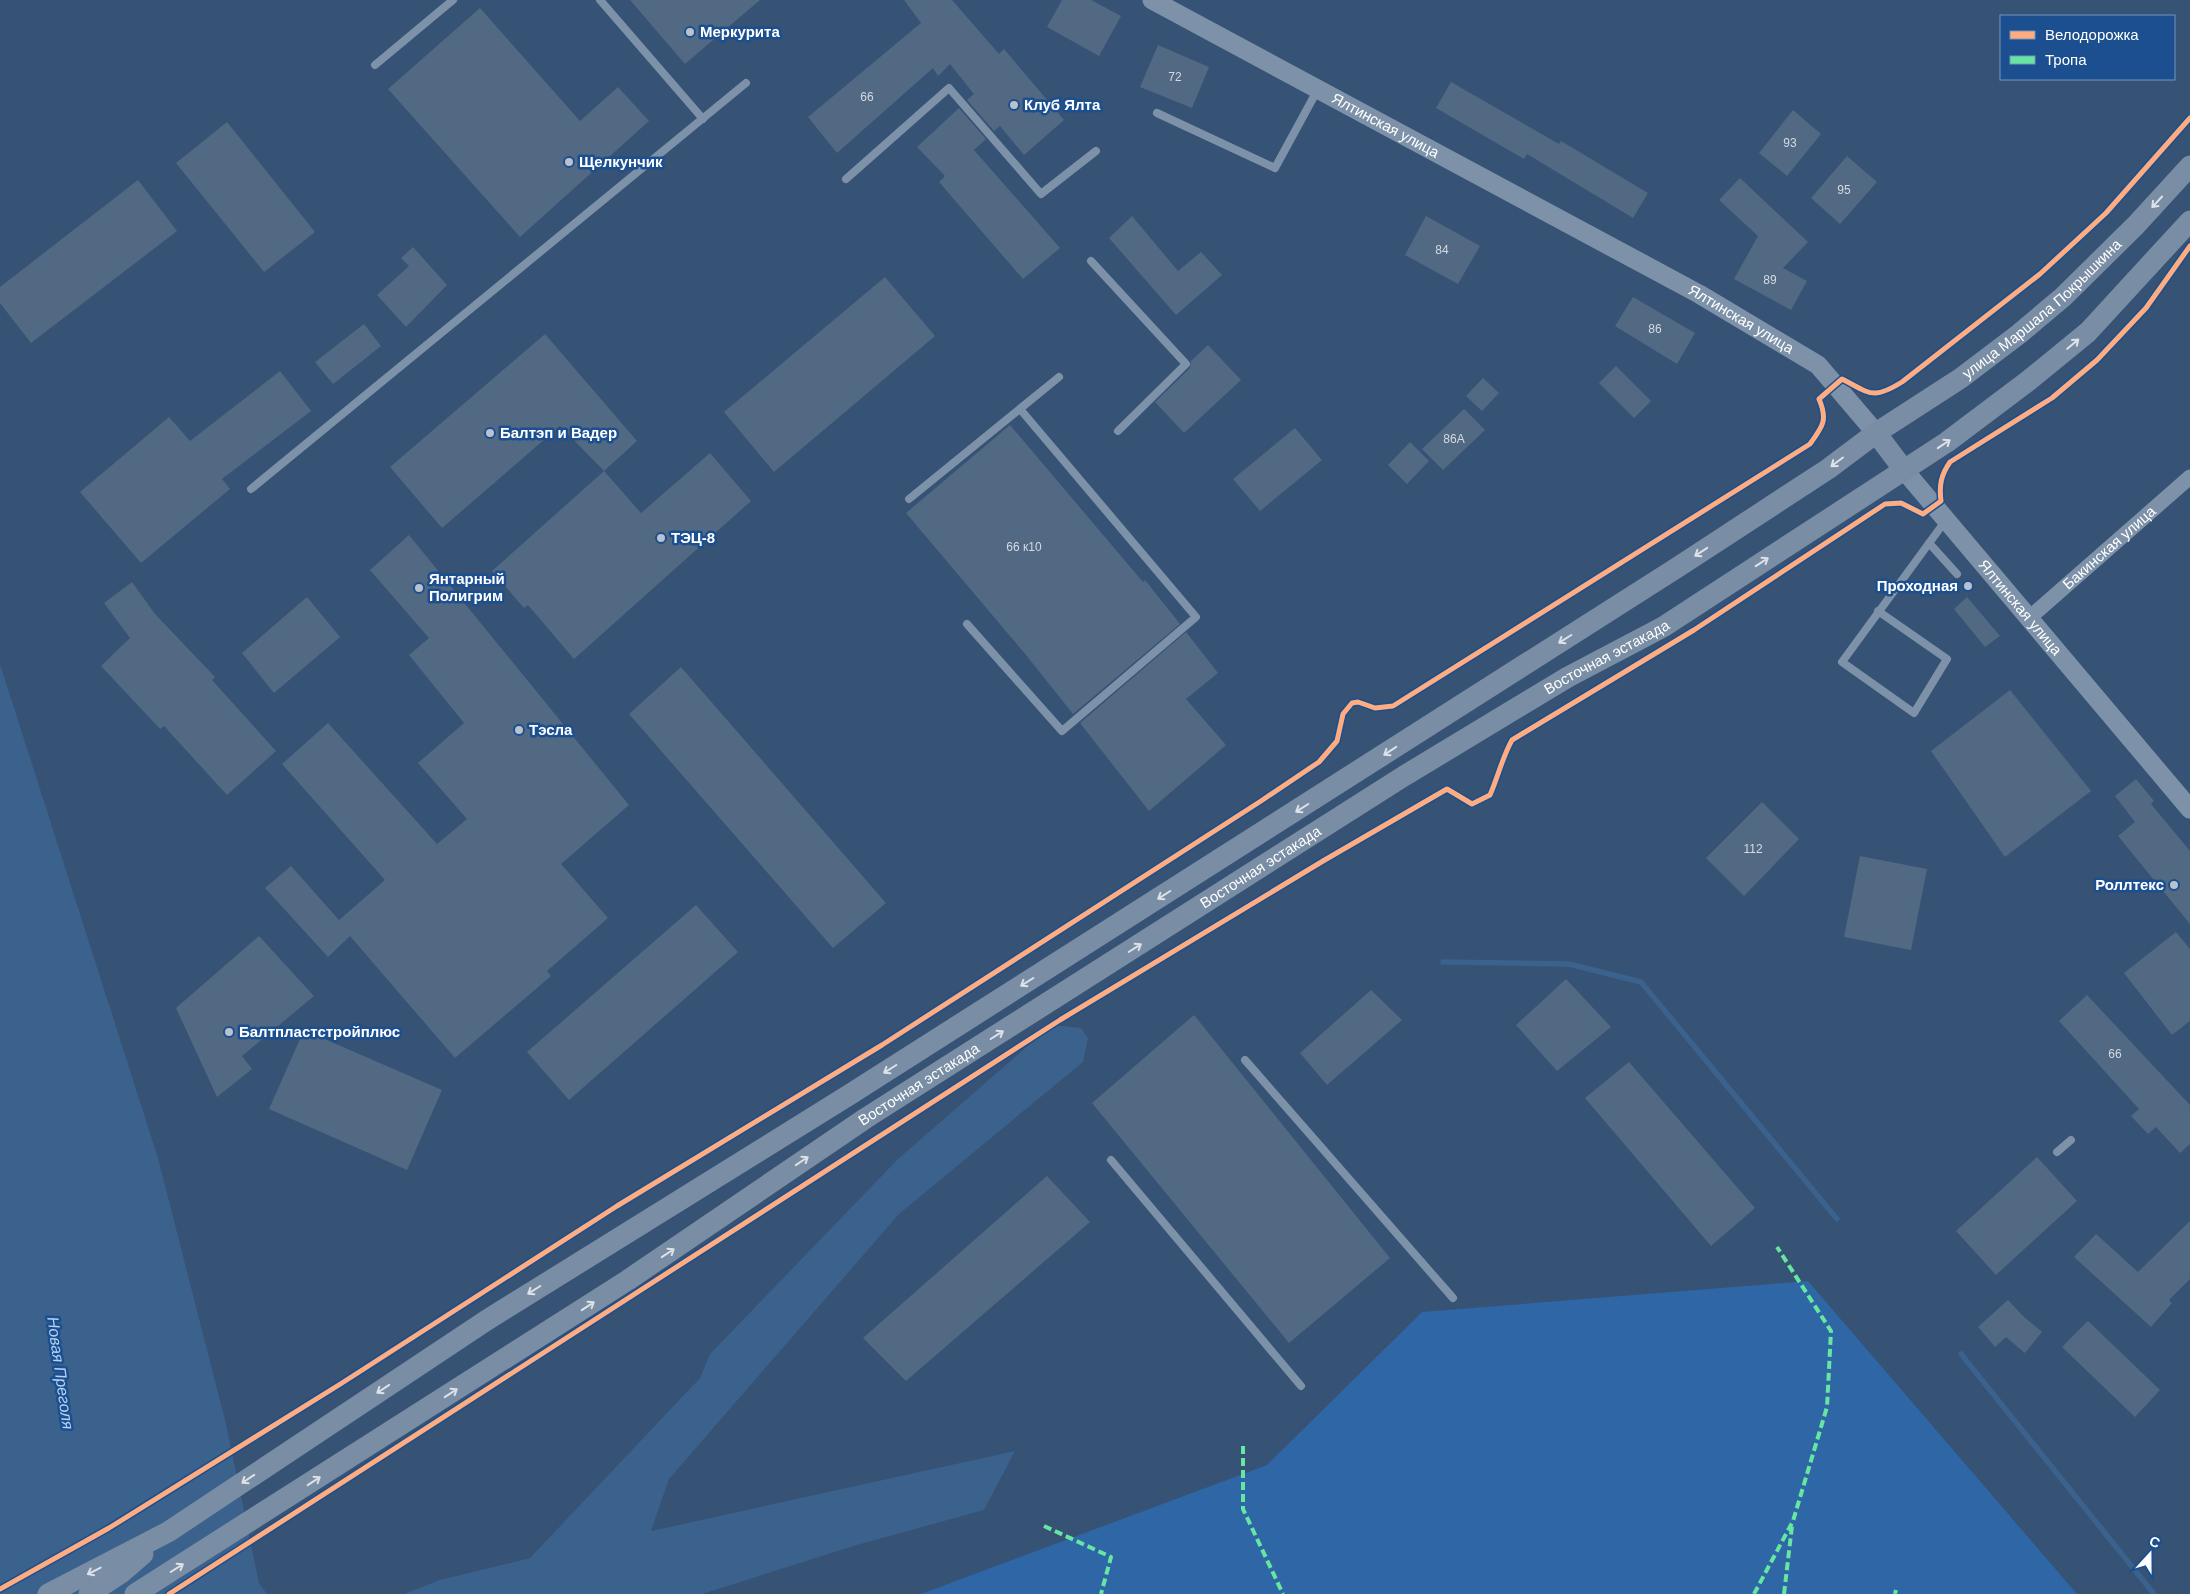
<svg xmlns="http://www.w3.org/2000/svg" width="2190" height="1594" viewBox="0 0 2190 1594" font-family="Arial,sans-serif">
	<style>
		.green { fill: #2f66a5 }
		.water { fill: #3b618d }
		.lines { fill: none; stroke-linecap: round; stroke-linejoin: round }
		.stream { stroke: #3b618d; stroke-width: 5.5 }
		.building { fill: #526984 }
		.service { stroke: #7d92a8; stroke-width: 8 }
		.minor { stroke: #7d92a8; stroke-width: 15 }
		.tertiary { stroke: #7d92a8; stroke-width: 19 }
		.secondary { stroke: #798da4; stroke-width: 21 }
		.quiet { stroke: #66e7a1; stroke-width: 4; stroke-dasharray: 8 4; stroke-linecap: butt }
		.cycleway-casing { stroke: #1b4f8f; stroke-width: 8 }
		.cycleway { stroke: #ffac80; stroke-width: 5 }
		.oneway { stroke: #dee2e8 }
		.poi-dot { fill: #b9c2ce; stroke: #1b4f8f; stroke-width: 2 }
		.labels { text-anchor: middle; stroke-width: 5; stroke-linejoin: round; paint-order: stroke }
		.number-label { font-size: 12px; fill: #d4dae0 }
		.poi-label { font-size: 15px; font-weight: bold; fill: #fff; stroke: #1b4f8f; text-anchor: start }
		.street-label { font-size: 15px; fill: #fff; stroke: #1b4f8f }
		.water-label { font-size: 16px; font-style: italic; fill: #b5d3f5; stroke: #1b4f8f }
	</style>
	<rect width="100%" height="100%" fill="#365274"/>
	<path class="green" d="M1808,1281L2077,1594H921L1267,1465L1422,1312Z"/>
	<path class="water" d="M0,664L158,1158L226,1424L259,1583L267,1594H0Z
		M1052,1025L1081,1028L1088,1038L1083,1062L899,1214L669,1479L651,1531L1015,1451L984,1510L857,1545L702,1594H404L440,1580L530,1558L700,1378L710,1354L898,1159Z"/>
	<g class="lines">
		<path class="stream" d="M1443,962L1569,964L1641,982L1837,1219
			M1961,1354L2154,1594"/>
	</g>
	<path class="building" d="M630,0H760L685,64Z
		M904,0H952L999,54L1004,49L1064,120L1024,155L1000,126L994,131L967,100L974,94L950,64L938,76L933,68L837,153L808,117L921,23Z
		M1062,0H1091L1121,16L1099,56L1047,27Z
		M480,8L580,121L618,87L649,121L520,237L388,89Z
		M1158,45L1209,67L1192,108L1140,87Z
		M1451,82L1559,144L1561,141L1648,193L1633,218L1527,154L1524,159L1436,108Z
		M959,108L986,139L974,150L1060,248L1023,279L939,182L945,176L917,147Z
		M1793,110L1821,134L1787,176L1759,153Z
		M227,122L315,232L264,272L176,163Z
		M1847,156L1877,182L1840,224L1811,198Z
		M1740,178L1808,242L1783,268L1807,281L1791,310L1734,279L1758,236L1719,200Z
		M138,180L177,231L31,343L0,303V287Z
		M1132,216L1178,271L1201,252L1222,275L1176,315L1109,238Z
		M1426,216L1480,246L1458,284L1405,255Z
		M413,247L447,285L406,327L377,295L409,266L401,258Z
		M885,277L935,336L774,472L724,412Z
		M1633,297L1695,333L1677,364L1615,326Z
		M364,324L381,346L333,384L315,362Z
		M545,334L637,441L604,471L560,426L442,528L390,467Z
		M1208,345L1241,380L1184,433L1155,402L1190,368L1191,361Z
		M1616,366L1651,401L1634,418L1599,383Z
		M280,371L311,411L222,479L230,489L141,563L80,492L169,417L190,441Z
		M1483,378L1499,393L1482,411L1466,396Z
		M1464,409L1485,430L1443,470L1422,449Z
		M1010,425L1143,582L1145,580L1180,624L1073,714L1026,655L906,513Z
		M1295,428L1322,460L1260,511L1233,479Z
		M1410,442L1429,461L1407,484L1388,465Z
		M710,453L751,501L574,659L528,605L524,608L492,571L604,471L641,513Z
		M409,535L629,805L561,864L608,918L547,971L551,976L455,1058L350,936L328,957L265,888L291,866L339,920L385,880L282,764L328,723L437,844L467,819L418,763L464,723L409,655L429,638L370,570Z
		M132,582L155,614L215,677L212,680L276,751L227,795L164,726L160,729L101,666L130,638L104,603Z
		M307,597L340,637L274,693L242,653Z
		M1967,597L2000,636L1985,647L1954,609Z
		M1186,632L1218,673L1186,699L1226,745L1149,811L1080,723Z
		M681,667L886,903L833,948L629,714Z
		M2010,690L2091,791L2005,857L1931,751Z
		M2136,779L2154,801L2151,804L2190,851V924L2118,836L2135,822L2115,796Z
		M1762,802L1799,839L1744,896L1706,858Z
		M1860,856L1927,869L1911,950L1844,937Z
		M696,905L738,952L569,1100L527,1052Z
		M2176,932L2190,949V1021L2172,1035L2124,973Z
		M259,936L314,996L242,1056L252,1069L217,1097L176,1008Z
		M1566,979L1611,1027L1557,1071L1516,1025Z
		M1371,990L1402,1020L1327,1085L1300,1053Z
		M2087,995L2190,1105V1144L2180,1153L2156,1127L2148,1134L2131,1116L2139,1109L2059,1021Z
		M1194,1015L1390,1258L1289,1343L1092,1103Z
		M304,1030L442,1090L407,1170L269,1109Z
		M1629,1062L1755,1208L1711,1246L1585,1098Z
		M2037,1157L2077,1201L1996,1275L1956,1231Z
		M1047,1176L1090,1222L906,1381L863,1338Z
		M2190,1221V1279L2169,1300L2172,1303L2151,1327L2074,1257L2096,1234L2138,1272Z
		M2008,1300L2023,1316L2042,1332L2025,1353L2006,1337L1995,1347L1978,1327Z
		M2088,1321L2160,1390L2135,1417L2062,1347Z"/>
	<g class="lines">
		<path class="service" d="M600,0L703,119
			M375,65L453,0
			M1157,113L1275,168L1318,89
			M846,179L949,88L1041,194L1096,151
			M1091,261L1186,364L1118,431
			M251,489L746,83
			M909,499L1059,377
			M1929,543L1957,574
			M1878,611L1947,659L1914,713L1842,662L1946,520
			M967,624L1062,731L1196,617L1020,409
			M1245,1060L1453,1298
			M2057,1152L2071,1140
			M1111,1160L1301,1386"/>
		<path class="minor" id="s1" d="M2028,619L2190,477"/>
		<g class="tertiary">
			<path id="s2" d="M1152,0L1699,294L1818,365L1876,433"/>
			<path id="s3" d="M1904,470L2190,809"/>
		</g>
		<g class="secondary">
			<path d="M1876,433L1904,470"/>
			<path id="s4" d="M48,1594L168,1532L487,1320L849,1095L1678,567L1828,469L1876,433L1961,378L2019,334L2063,297L2136,225L2190,166"/>
			<path d="M89,1594L121,1573L143,1554"/>
			<path id="s5" d="M135,1594L628,1280L866,1118L1404,776L1568,677L1663,627L1947,442L2028,381L2088,332L2190,221"/>
		</g>
		<path class="quiet" d="M1243,1446V1509L1283,1594
			M1044,1526L1111,1557L1101,1594
			M1754,1594L1793,1521L1827,1407L1831,1331L1777,1247
			M1784,1594L1792,1526
			M1895,1594L1896,1590"/>
		<defs>
			<path id="cycleway" d="M0,1589L109,1528L342,1383L617,1206L882,1045L1261,801L1319,762L1337,741L1343,714L1352,703L1358,702L1375,708L1393,706L1810,444C1823,426 1828,420 1819,399L1842,379C1871,394 1873,400 1902,382L2040,274L2106,213L2190,118
				M169,1594L1060,1020L1323,861L1447,789L1472,804L1490,795C1498,777 1502,758 1512,740L1694,630L1885,504L1901,503L1923,514L1941,501C1939,485 1941,475 1950,462L2052,398L2097,360L2146,308L2190,246"/>
		</defs>
		<use href="#cycleway" class="cycleway-casing"/>
		<use href="#cycleway" class="cycleway"/>
	</g>
	<defs><path id="oneway-shaft" d="M-6 0H5M1.5-3L5.5 0L1.5 3" fill="none" stroke-width="1.6" stroke-linecap="round" stroke-linejoin="round" transform="scale(1.25)"/></defs>
	<g class="oneway">
		<use href="#oneway-shaft" transform="translate(2157 202) rotate(133)"/>
		<use href="#oneway-shaft" transform="translate(2073 344) rotate(-40)"/>
		<use href="#oneway-shaft" transform="translate(1944 444) rotate(-34)"/>
		<use href="#oneway-shaft" transform="translate(1837 462) rotate(143)"/>
		<use href="#oneway-shaft" transform="translate(1701 552) rotate(147)"/>
		<use href="#oneway-shaft" transform="translate(1762 562) rotate(-33)"/>
		<use href="#oneway-shaft" transform="translate(1565 639) rotate(148)"/>
		<use href="#oneway-shaft" transform="translate(1390 751) rotate(147)"/>
		<use href="#oneway-shaft" transform="translate(1302 808) rotate(148)"/>
		<use href="#oneway-shaft" transform="translate(1164 895) rotate(148)"/>
		<use href="#oneway-shaft" transform="translate(1135 948) rotate(-32)"/>
		<use href="#oneway-shaft" transform="translate(1027 982) rotate(148)"/>
		<use href="#oneway-shaft" transform="translate(997 1035) rotate(-32)"/>
		<use href="#oneway-shaft" transform="translate(890 1069) rotate(148)"/>
		<use href="#oneway-shaft" transform="translate(802 1161) rotate(-34)"/>
		<use href="#oneway-shaft" transform="translate(668 1253) rotate(-34)"/>
		<use href="#oneway-shaft" transform="translate(534 1290) rotate(148)"/>
		<use href="#oneway-shaft" transform="translate(588 1306) rotate(-33)"/>
		<use href="#oneway-shaft" transform="translate(383 1389) rotate(146)"/>
		<use href="#oneway-shaft" transform="translate(451 1393) rotate(-33)"/>
		<use href="#oneway-shaft" transform="translate(248 1479) rotate(146)"/>
		<use href="#oneway-shaft" transform="translate(314 1481) rotate(-33)"/>
		<use href="#oneway-shaft" transform="translate(177 1568) rotate(-32)"/>
		<use href="#oneway-shaft" transform="translate(94 1571) rotate(153)"/>
	</g>
	<g class="poi-dot">
		<circle cx="690" cy="32" r="5"/>
		<circle cx="1014" cy="105" r="5"/>
		<circle cx="569" cy="162" r="5"/>
		<circle cx="490" cy="433" r="5"/>
		<circle cx="661" cy="538" r="5"/>
		<circle cx="1968" cy="586" r="5"/>
		<circle cx="419" cy="588" r="5"/>
		<circle cx="519" cy="730" r="5"/>
		<circle cx="2174" cy="885" r="5"/>
		<circle cx="229" cy="1032" r="5"/>
	</g>
	<g class="labels">
		<g class="number-label">
			<text x="1175" y="81">72</text>
			<text x="867" y="101">66</text>
			<text x="1790" y="147">93</text>
			<text x="1844" y="194">95</text>
			<text x="1442" y="254">84</text>
			<text x="1770" y="284">89</text>
			<text x="1655" y="333">86</text>
			<text x="1454" y="443">86А</text>
			<text x="1024" y="551">66 к10</text>
			<text x="1753" y="853">112</text>
			<text x="2115" y="1058">66</text>
		</g>
		<g class="poi-label">
			<text x="700" y="37">Меркурита</text>
			<text x="1024" y="110">Клуб Ялта</text>
			<text x="579" y="167">Щелкунчик</text>
			<text x="500" y="438">Балтэп и Вадер</text>
			<text x="671" y="543">ТЭЦ-8</text>
			<text x="429" y="584">Янтарный<tspan x="429" dy="17">Полигрим</tspan></text>
			<text x="1958" y="591" text-anchor="end">Проходная</text>
			<text x="529" y="735">Тэсла</text>
			<text x="2164" y="890" text-anchor="end">Роллтекс</text>
			<text x="239" y="1037">Балтпластстройплюс</text>
		</g>
		<g class="street-label">
			<text dy="5" stroke="none"><textPath href="#s2" startOffset="265">Ялтинская улица</textPath></text>
			<text dy="5" stroke="none"><textPath href="#s4" startOffset="2374">улица Маршала Покрышкина</textPath></text>
			<text dy="5" stroke="none"><textPath href="#s2" startOffset="670">Ялтинская улица</textPath></text>
			<text dy="5" stroke="none"><textPath href="#s1" startOffset="108">Бакинская улица</textPath></text>
			<text dy="5" stroke="none"><textPath href="#s3" startOffset="180">Ялтинская улица</textPath></text>
			<text dy="5" stroke="none"><textPath href="#s5" startOffset="1745">Восточная эстакада</textPath></text>
			<text dy="5" stroke="none"><textPath href="#s5" startOffset="1340">Восточная эстакада</textPath></text>
			<text dy="5" stroke="none"><textPath href="#s5" startOffset="935">Восточная эстакада</textPath></text>
		</g>
		<g class="water-label">
			<text transform="translate(61 1373) rotate(82)" y="6">Новая Преголя</text>
		</g>
	</g>
	<rect x="2000" y="15" width="175" height="65" fill="#1b4f8f" stroke="#7695bc"/>
	<rect x="2010" y="31" width="25" height="8" fill="#ffac80" stroke="#7695bc"/>
	<text x="2045" y="40" font-size="15" fill="#ffffff">Велодорожка</text>
	<rect x="2010" y="56" width="25" height="8" fill="#66e7a1" stroke="#7695bc"/>
	<text x="2045" y="65" font-size="15" fill="#ffffff">Тропа</text>
	<g transform="translate(2150 1554) rotate(21)" stroke="#1b4f8f" stroke-width="4" paint-order="stroke">
	<path d="M0-4L9 19L0 12L-9 19Z" fill="#ffffff"/>
	<text y="-8" font-size="14" font-weight="bold" text-anchor="middle" fill="#ffffff">С</text>
	</g>
</svg>
